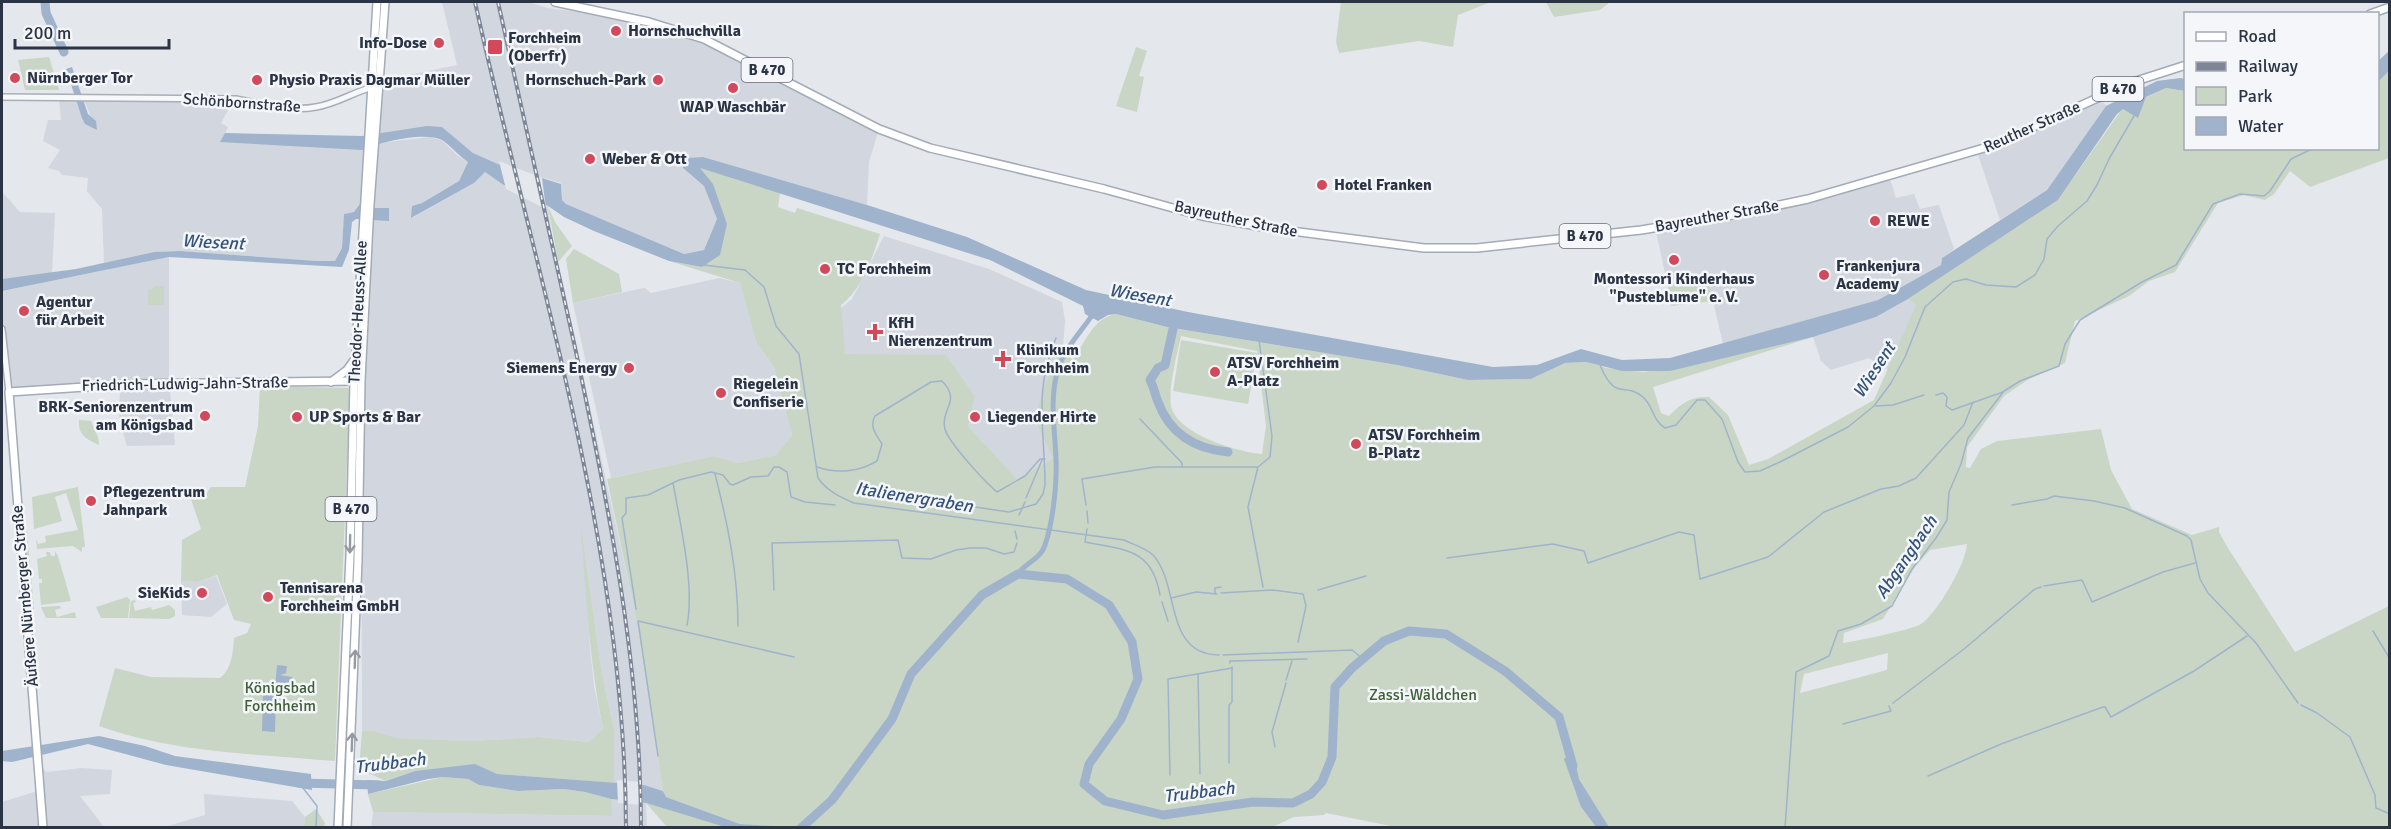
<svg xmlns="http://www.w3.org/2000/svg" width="2391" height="829" viewBox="0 0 2391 829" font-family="Signika,sans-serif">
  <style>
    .built { fill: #d2d6de }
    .green { fill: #c9d6c5; fill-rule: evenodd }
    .water { fill: #9fb4cc }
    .pier { fill: #e4e7ec }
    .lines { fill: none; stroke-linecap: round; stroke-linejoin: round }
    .stream { stroke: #9fb4cc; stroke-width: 1.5 }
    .canal { stroke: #9fb4cc; stroke-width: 5 }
    .river { stroke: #9fb4cc; stroke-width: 9 }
    .minor-casing { stroke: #a9aeb7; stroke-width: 8 }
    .major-casing { stroke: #a3abb8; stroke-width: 10 }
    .minor { stroke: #f7f8fa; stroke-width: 5 }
    .major { stroke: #fff; stroke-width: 7 }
    .rail-casing { stroke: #7d8696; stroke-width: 4 }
    .rail { stroke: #f4f6f9; stroke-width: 1.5; stroke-dasharray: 4.5; stroke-linecap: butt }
    .oneway { stroke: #959aa2 }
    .poi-dot { fill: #d1495b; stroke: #f4f6f9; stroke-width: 2 }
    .labels { text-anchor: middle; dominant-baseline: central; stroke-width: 5; stroke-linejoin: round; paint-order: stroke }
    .shield { fill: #f4f6f9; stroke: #676e7b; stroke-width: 1.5 }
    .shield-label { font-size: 15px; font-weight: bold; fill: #2b3445 }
    .poi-label { font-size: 16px; font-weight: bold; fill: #2b3445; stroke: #f4f6f9; text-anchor: start }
    .street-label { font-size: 16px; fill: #2b3445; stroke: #f4f6f9 }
    .park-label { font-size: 16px; fill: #3f6138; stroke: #f4f6f9 }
    .water-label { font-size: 18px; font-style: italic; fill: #34527a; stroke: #f4f6f9 }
  </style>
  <rect width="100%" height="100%" fill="#e4e7ec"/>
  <g class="built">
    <path d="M 442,2 L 528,2 L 547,8 L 635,19 L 699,36 L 879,129 L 869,162 L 867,205 L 703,157 L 684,158 L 683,168 L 704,186 L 717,219 L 704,250 L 684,254 L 566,204 L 562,200 L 561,183 L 498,164 L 473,153 L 442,127 L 372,135 L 375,82 L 457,65 Z"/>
    <path d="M 2100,97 L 2106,106 L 2047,190 L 2000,220 L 1978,155 Z"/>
    <path d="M 59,99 L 76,100 L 85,124 L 92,119 L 84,100 L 233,101 L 221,123 L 228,127 L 221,142 L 377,143 L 431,137 L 443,141 L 458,156 L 468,162 L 459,181 L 422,203 L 412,206 L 412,218 L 474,183 L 485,172 L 502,184 L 548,206 L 551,231 L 635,612 L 663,791 L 644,785 L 614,783 L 614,729 L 601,668 L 583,540 L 590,648 L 594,686 L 603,729 L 590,742 L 539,737 L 471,741 L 397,738 L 375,731 L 362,731 L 361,380 L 367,220 L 354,212 L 344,214 L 342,248 L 335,261 L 317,261 L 180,251 L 154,252 L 104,263 L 102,209 L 87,191 L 88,178 L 62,175 L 59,171 L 48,168 L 60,150 L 43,141 L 48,120 L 61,120 Z"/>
    <path d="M 1890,179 L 1896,198 L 1914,194 L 1920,209 L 1939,205 L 1954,249 L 1942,258 L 1941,265 L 1878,300 L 1723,344 L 1707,275 L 1667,282 L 1655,227 L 1834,193 Z"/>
    <path d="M 2,192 L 20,212 L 55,213 L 52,273 L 2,279 Z"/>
    <path d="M 884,236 L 989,269 L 1062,302 L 1065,321 L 1063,346 L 1056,363 L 1053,458 L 1017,479 L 968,426 L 975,397 L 845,355 L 840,309 L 852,299 Z"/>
    <path d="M 169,257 L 169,381 L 175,445 L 127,446 L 119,420 L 120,384 L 8,391 L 6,374 L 2,374 L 2,291 Z"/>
    <path d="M 719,278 L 740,283 L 756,342 L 774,367 L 792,435 L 776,455 L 738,463 L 714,456 L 611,478 L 573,303 L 639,289 L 645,288 L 651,293 Z"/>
    <path d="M 1908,299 L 1917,305 L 1888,370 L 1869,358 L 1831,370 L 1821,361 L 1813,337 L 1876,317 Z"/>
    <path d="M 216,576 L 227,604 L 211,617 L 182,615 L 181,581 L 198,582 Z"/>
    <path d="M 39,763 L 46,772 L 82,768 L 112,770 L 110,794 L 80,796 L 104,827 L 2,827 L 2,802 L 41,790 Z"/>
    <path d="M 204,794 L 292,801 L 305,817 L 304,827 L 161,828 L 205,815 Z"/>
    <path d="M 611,799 L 646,803 L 647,827 L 371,828 L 373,812 L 611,816 Z"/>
  </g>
  <g class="green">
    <path d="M 1341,2 L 1491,2 L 1458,15 L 1453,47 L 1419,41 L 1339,53 L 1336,42 Z"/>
    <path d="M 1546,2 L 1610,2 L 1600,10 L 1554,17 Z"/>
    <path d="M 1136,47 L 1147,51 L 1139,76 L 1144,77 L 1137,112 L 1116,106 Z"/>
    <path d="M 49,57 L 59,90 L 25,90 L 18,60 Z"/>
    <path d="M 2389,71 L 2389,158 L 2310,187 L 2290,171 L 2274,194 L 2265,200 L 2244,195 L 2218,203 L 2175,272 L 2149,281 L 2129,296 L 2075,321 L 2065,363 L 2029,379 L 2004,396 L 1967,447 L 1966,467 L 1970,468 L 1981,449 L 1997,441 L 2101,429 L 2111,470 L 2132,509 L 2192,535 L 2219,527 L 2219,532 L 2228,548 L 2295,652 L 2389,606 L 2389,827 L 1609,827 L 1579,779 L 1573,752 L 1581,807 L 1596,827 L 1396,827 L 1326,813 L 1324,815 L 1294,817 L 1270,828 L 773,828 L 773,826 L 740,824 L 666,797 L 663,791 L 635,612 L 607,479 L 714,456 L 738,463 L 776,455 L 792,435 L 774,367 L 756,342 L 740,283 L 669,261 L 702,267 L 727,224 L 698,167 L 780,193 L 778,207 L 795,213 L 797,208 L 880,234 C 872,259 862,289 841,305 L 845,354 L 946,355 L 975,397 L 968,426 L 1017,479 L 1053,458 L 1035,419 L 1045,385 L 1063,346 L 1073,361 C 1084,343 1094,317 1116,314 L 1167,327 L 1397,365 L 1468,380 L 1531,379 L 1565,363 L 1587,362 L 1607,368 L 1644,372 L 1813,337 L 1653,387 L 1661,413 L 1669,416 C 1681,403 1692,396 1709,397 L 1728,415 L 1749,465 L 1768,459 L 1874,400 L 1916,305 L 1908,299 L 2058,200 L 2122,109 L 2166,88 L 2185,91 L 2186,148 L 2378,148 L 2378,82 ZM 1181,336 L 1257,351 L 1266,426 L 1262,454 C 1237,452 1177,434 1171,406 C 1168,387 1177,355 1181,336 ZM 1967,544 C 1966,564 1937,613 1921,624 C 1911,630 1857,641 1843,643 L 1844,633 L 1883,619 L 1915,567 L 1930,550 ZM 1888,653 L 1887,670 L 1800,693 L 1804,674 Z"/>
    <path d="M 548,206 L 555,222 L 572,246 L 558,262 Z"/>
    <path d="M 574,249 L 619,274 L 622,292 L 573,303 L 566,259 Z"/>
    <path d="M 1707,275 L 1713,301 L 1671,306 L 1667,282 Z"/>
    <path d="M 154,286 L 164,286 L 164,305 L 148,305 L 148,290 L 154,288 Z"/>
    <path d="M 1181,340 L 1257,353 L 1248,404 L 1173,391 Z"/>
    <path d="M 260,386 L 350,388 L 335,761 C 256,754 174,753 99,726 L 115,668 L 151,677 L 220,678 C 232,669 233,652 234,638 L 247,633 L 251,624 L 234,620 L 217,575 L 198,582 L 181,581 L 182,540 L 201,529 L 188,490 L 206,494 L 211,487 L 245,487 L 258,426 Z"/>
    <path d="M 79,420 L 91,421 L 98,437 L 99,445 C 86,439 78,435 79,420 Z"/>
    <path d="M 78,487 L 85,547 L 82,547 L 82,552 L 73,546 L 37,549 L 36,539 L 38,544 L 46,542 L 45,536 L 78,530 L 66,493 L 55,497 L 62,521 L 34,529 L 32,497 Z"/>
    <path d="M 581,526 L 601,668 L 614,729 L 614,783 L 497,774 L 487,770 L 415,771 L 386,781 L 359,769 L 362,731 L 375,731 L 397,738 L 471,741 L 539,737 L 589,742 L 603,729 C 589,661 586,594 581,526 Z"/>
    <path d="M 27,531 L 34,608 L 33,618 L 29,614 L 22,532 Z"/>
    <path d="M 55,551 L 58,556 L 71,601 L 41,605 L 39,583 L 42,583 L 42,579 L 39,579 L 37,559 L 47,556 L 46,552 L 50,552 L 51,556 L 55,556 Z"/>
    <path d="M 127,597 L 130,600 L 128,618 L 101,618 L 96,607 Z"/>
    <path d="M 135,600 L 136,602 L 133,603 L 135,611 L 151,607 L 152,610 L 169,605 L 175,610 L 175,616 L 169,619 L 129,618 L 131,601 Z"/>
    <path d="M 60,606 L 61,608 L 55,610 L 57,617 L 75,612 L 76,618 L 46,618 L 41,607 Z"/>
    <path d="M 443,777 L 468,779 L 479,785 L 518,791 L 564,789 L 585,792 L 611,799 L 612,816 L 373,812 L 368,794 Z"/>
    <path d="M 646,803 L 715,823 L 725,827 L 667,827 Z"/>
    <path d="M 316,809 L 325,823 L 324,827 L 304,827 L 305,817 Z"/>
  </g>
  <g class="water">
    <path d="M 2389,51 L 2389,71 L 2378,82 L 2378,61 Z"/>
    <path d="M 72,67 L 88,114 L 96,121 L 97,130 L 85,124 L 82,118 L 66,69 Z"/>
    <path d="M 2180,78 L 2186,79 L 2185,91 L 2166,88 L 2146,97 L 2138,118 L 2123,109 L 2117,114 L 2058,200 L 1908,299 L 1876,317 L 1813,337 L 1670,371 L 1622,371 L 1586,362 L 1565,363 L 1531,379 L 1468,380 L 1397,365 L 1167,327 L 1116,314 L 1108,315 L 1098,321 L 1085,314 L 1083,306 L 990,260 L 700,168 L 713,184 L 727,224 L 720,255 L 702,267 L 669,261 L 594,231 L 564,217 L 548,206 L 502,184 L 485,172 L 474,183 L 411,218 L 412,206 L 422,203 L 459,181 L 468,162 C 460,157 449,144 442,140 C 425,131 379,142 362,150 L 220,142 L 225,133 L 362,136 L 427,126 L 442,127 L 473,153 L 498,164 L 561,184 L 562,200 L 566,204 L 684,254 L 704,250 L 717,219 L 704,186 L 683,168 L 683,158 L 703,157 L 867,205 L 967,237 L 1086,290 L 1188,312 L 1493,367 L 1537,365 L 1581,349 L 1622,360 L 1670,358 L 1878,300 L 1941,265 L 1942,258 L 2047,190 L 2106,106 L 2157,81 Z"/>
    <path d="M 360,204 L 367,208 L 389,208 L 389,221 L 356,219 L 352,222 L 349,250 L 342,267 L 169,257 L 2,291 L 2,279 L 76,269 L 154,252 L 180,251 L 317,261 L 335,261 L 342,248 L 344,214 L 354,212 Z"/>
    <path d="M 277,665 L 287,666 L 286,673 L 280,675 L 292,677 L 295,685 L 275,687 Z"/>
    <path d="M 263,693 L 276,693 L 275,732 L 262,731 Z"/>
    <path d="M 99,736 L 145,746 L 175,756 L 311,774 L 312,790 L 166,765 L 88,744 L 12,762 L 2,761 L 2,751 Z"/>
    <path d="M 1573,751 L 1579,779 L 1609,827 L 1596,827 L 1581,807 L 1564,759 Z"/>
    <path d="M 475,764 L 497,774 L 644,785 L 663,791 L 666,797 L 740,824 L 774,826 L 773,828 L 725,827 L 646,803 L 611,799 L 585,792 L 564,789 L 518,791 L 479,785 L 468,779 L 443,777 L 428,779 L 368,794 L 367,780 L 386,781 L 415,771 Z"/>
  </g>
  <g class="pier">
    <path d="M 499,161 L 542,178 L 546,209 L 506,189 Z"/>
    <path d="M 617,780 L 642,782 L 643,805 L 618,803 Z"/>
  </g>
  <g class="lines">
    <g class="stream">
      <path d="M 704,265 L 745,270 L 764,287 L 776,326 L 799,354 L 818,478 C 827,491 840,497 854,503 L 1124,540 C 1132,544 1146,548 1153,555 C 1180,584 1164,655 1219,655"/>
      <path d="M 1259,340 L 1272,436 L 1270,457 L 1258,467 L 1248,507 L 1263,587"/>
      <path d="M 1600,365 C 1616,403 1624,381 1643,397 C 1654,407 1652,420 1665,428 L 1676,425 L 1697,400 L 1705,400 L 1722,419 L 1738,462 L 1745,472 L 1760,471 L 1780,462 L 1848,427 L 1874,406 L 1891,383 L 1905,357 L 1925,307 L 1953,282 L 1966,279 L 1986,285 L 2016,287 L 2035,275 L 2044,259 L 2047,239 L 2058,226 L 2087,201 L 2097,185 L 2109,159 L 2134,116"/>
      <path d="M 1936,395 L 1943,393 L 1947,397 L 1946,406 L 1952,410 L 2003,392"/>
      <path d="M 1876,406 L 1893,405 L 1924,395"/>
      <path d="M 1140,419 L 1182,463 L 1182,467"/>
      <path d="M 817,467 C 837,474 859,472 877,461 L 882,444 C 876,434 869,427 875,416 L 931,382 L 942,381 C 962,401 940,409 945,429 C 948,442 986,483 997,492 L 1025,476 L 1040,459 L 1045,459"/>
      <path d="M 715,474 C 728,525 738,574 738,626"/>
      <path d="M 673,483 C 680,523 695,586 687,625"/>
      <path d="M 860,490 L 1009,512 L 1036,504 L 1043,494 L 1045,485 C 1045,430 1033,391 1056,338"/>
      <path d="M 1026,498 L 1042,460"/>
      <path d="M 1086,505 L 1082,479 L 1155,467 L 1257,467"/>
      <path d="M 2012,505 L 2047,499 L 2054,496 L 2094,501 L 2125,508 L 2187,536 L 2191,540 L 2200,579 L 2208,593 L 2256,643 L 2298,703"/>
      <path d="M 1087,511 L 1088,523"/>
      <path d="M 1019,515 L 1025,502"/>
      <path d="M 1087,529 L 1085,542 C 1124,550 1152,548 1160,595"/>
      <path d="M 1015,531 L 1017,539"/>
      <path d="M 1447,558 L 1553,544 L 1584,551 L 1588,563 L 1679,532 L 1694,535 L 1700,579 L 1768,557 L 1824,512 L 1881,489 L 1899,486 L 1916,478 L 1964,425 L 1973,402"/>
      <path d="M 2044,586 L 2082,580 L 2092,602 L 2163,572 L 2195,563"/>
      <path d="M 774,590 L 772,543 L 898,540 L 902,558 L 931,559 L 956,550 L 970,548 L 986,548 L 1004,554 L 1014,552 L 1017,543"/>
      <path d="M 1318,590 L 1366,576"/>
      <path d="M 1215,593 L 1215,588 L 1221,587"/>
      <path d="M 1221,593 L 1273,590 L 1303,594 L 1306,606 L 1298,642"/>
      <path d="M 1171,598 L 1196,592 L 1217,594"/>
      <path d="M 1162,602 L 1168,621"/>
      <path d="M 636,609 L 622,518 L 626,513 L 626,498 L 648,495 L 679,480 L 711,472 L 723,475 L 730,484 L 733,485 L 751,477 L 768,476 L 774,467 L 779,467 L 787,472 L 791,497 L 805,502 L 835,505"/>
      <path d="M 2373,631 L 2390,659"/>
      <path d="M 1223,655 L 1352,650 L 1363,659"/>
      <path d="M 1230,663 L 1230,661 L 1307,659"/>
      <path d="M 1198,674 L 1200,774"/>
      <path d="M 1286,680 L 1292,661"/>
      <path d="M 1893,703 L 1964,649 L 2035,589 L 2041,587"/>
      <path d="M 2301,705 L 2317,713 L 2350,737 L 2375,795 L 2376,808 L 2390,814"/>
      <path d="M 1843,724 L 1891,711 L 1889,706"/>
      <path d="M 1275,747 L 1272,732 L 1286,683"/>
      <path d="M 658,756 L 638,621 L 794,657"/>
      <path d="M 1229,763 L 1229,705 L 1232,702 L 1232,667"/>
      <path d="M 1170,775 L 1168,679 L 1232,668"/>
      <path d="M 1928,776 L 2001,744 L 2103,707 L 2105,707 L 2111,717 L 2194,671 L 2247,636"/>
      <path d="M 303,788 L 317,806 L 316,828"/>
      <path d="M 1785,828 L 1796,672 L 1829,656 L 1838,631 L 1861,624 L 1892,606 L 1912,569 L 1936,538 L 1947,520 L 1949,492 L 1961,464 L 1968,438 L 2004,391 L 2020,381 L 2059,366 L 2065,344 L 2080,320 L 2142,282 L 2176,265 L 2213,204 L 2240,194 L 2264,196 L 2270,191 L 2291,159 L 2314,148"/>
    </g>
    <path class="canal" d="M 1018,574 C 1025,563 1041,559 1045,545 C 1053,522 1057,484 1056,459 C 1055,428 1049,400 1058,369 C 1065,347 1083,330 1095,311"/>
    <g class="river">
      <path d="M 45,2 L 46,13 L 64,52"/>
      <path d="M 1175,320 L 1165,365 L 1158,368 L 1150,380 C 1154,387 1155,395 1158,402 C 1170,434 1196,449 1228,452"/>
      <path d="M 299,783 L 378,785"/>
      <path d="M 801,828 L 832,800 L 892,719 L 911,674 L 982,595 L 1018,574 L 1067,579 L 1109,605 L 1132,642 L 1138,679 L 1121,719 L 1089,764 L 1084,784 L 1105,801 L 1163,815 L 1253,802 L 1293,803 L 1311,794 L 1322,782 L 1332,757 L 1335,687 L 1352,668 L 1384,641 L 1409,631 L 1446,634 L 1505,671 L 1559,717 L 1573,766"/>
    </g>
    <defs>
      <g id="minor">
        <path d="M 2,97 L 236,99 C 261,104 291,112 316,107 C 335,104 352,93 370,88"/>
        <path d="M 2,329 L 9,392"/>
      </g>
      <g id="major">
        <path d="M 555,2 L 649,22 L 704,39 L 879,129 L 930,148 L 1104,189 L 1202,216 L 1268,228 L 1424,248 L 1477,248 L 1641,230 L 1722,217 L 1808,199 L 1991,146 L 2133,82 L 2186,65"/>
        <path d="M 2370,14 L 2390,7"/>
        <path d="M 331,382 L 347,370 L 355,359"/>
        <path d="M 43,828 L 9,392 L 131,384 L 356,381"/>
        <path d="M 338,828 L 350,556 L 354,381 L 377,2"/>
        <path d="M 347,828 L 358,560 L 361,380 L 370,204 L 385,2"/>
      </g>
    </defs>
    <use href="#minor" class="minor-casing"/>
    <use href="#major" class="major-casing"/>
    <use href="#minor" class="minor"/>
    <use href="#major" class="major"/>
    <defs>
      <g id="rail">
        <path d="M 475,2 C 535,275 625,545 626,828"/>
        <path d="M 498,2 C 524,118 550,235 576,352 C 609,508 641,667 641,828"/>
      </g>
    </defs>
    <use href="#rail" class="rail-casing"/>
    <use href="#rail" class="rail"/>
  </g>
  <defs><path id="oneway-shaft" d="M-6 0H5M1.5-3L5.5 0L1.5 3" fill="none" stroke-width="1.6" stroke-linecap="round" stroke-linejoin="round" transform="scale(1.5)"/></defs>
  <g class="oneway">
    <use href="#oneway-shaft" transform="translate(350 544) rotate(91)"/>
    <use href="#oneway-shaft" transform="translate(355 659) rotate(-88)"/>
    <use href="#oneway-shaft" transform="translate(352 742) rotate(-88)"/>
  </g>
  <g class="poi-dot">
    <circle cx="616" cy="31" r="6"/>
    <circle cx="439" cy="43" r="6"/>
    <rect x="487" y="39" width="16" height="16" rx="3"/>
    <circle cx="15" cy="78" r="6"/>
    <circle cx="257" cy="80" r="6"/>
    <circle cx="658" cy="80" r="6"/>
    <circle cx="733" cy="88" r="6"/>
    <circle cx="590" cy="159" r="6"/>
    <circle cx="1322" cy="185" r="6"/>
    <circle cx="1875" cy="221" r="6"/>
    <circle cx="1674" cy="260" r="6"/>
    <circle cx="825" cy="269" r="6"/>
    <circle cx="1824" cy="275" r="6"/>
    <circle cx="24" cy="311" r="6"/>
    <path d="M872 323h6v6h6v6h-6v6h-6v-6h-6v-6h6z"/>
    <path d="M1000 350h6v6h6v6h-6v6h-6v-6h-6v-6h6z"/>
    <circle cx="629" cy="368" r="6"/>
    <circle cx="1215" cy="372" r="6"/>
    <circle cx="721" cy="393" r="6"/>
    <circle cx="205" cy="416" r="6"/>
    <circle cx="297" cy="417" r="6"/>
    <circle cx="975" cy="417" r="6"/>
    <circle cx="1356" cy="444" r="6"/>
    <circle cx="91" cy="501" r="6"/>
    <circle cx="202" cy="593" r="6"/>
    <circle cx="268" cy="597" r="6"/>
  </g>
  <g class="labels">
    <g class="shield">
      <rect x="741.5" y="58" width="51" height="24" rx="4.5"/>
      <rect x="2092.5" y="77" width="51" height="24" rx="4.5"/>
      <rect x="1559.5" y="224" width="51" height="24" rx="4.5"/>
      <rect x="325.5" y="497" width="51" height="24" rx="4.5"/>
    </g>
    <g class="shield-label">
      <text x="767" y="70">B 470</text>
      <text x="2118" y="89">B 470</text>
      <text x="1585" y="236">B 470</text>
      <text x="351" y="509">B 470</text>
    </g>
    <g class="poi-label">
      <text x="628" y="31">Hornschuchvilla</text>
      <text x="508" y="38">Forchheim<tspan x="508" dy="18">(Oberfr)</tspan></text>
      <text x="427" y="43" text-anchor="end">Info-Dose</text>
      <text x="27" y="78">Nürnberger Tor</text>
      <text x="269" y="80">Physio Praxis Dagmar Müller</text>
      <text x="646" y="80" text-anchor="end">Hornschuch-Park</text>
      <text x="733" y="107" text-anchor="middle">WAP Waschbär</text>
      <text x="602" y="159">Weber &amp; Ott</text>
      <text x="1334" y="185">Hotel Franken</text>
      <text x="1887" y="221">REWE</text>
      <text x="1836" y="266">Frankenjura<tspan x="1836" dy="18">Academy</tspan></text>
      <text x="837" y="269">TC Forchheim</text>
      <text x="1674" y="279" text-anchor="middle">Montessori Kinderhaus<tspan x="1674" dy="18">"Pusteblume" e. V.</tspan></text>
      <text x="36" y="302">Agentur<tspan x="36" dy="18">für Arbeit</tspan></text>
      <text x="888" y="323">KfH<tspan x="888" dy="18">Nierenzentrum</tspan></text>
      <text x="1016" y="350">Klinikum<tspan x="1016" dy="18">Forchheim</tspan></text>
      <text x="1227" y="363">ATSV Forchheim<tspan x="1227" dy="18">A-Platz</tspan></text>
      <text x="617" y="368" text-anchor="end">Siemens Energy</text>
      <text x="733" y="384">Riegelein<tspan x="733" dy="18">Confiserie</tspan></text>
      <text x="193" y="407" text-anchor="end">BRK-Seniorenzentrum<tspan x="193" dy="18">am Königsbad</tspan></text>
      <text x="309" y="417">UP Sports &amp; Bar</text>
      <text x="987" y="417">Liegender Hirte</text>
      <text x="1368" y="435">ATSV Forchheim<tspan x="1368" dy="18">B-Platz</tspan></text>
      <text x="103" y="492">Pflegezentrum<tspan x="103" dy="18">Jahnpark</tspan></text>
      <text x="280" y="588">Tennisarena<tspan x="280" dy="18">Forchheim GmbH</tspan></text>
      <text x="190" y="593" text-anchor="end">SieKids</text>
    </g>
    <g class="street-label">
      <text transform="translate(242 103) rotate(4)">Schönbornstraße</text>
      <text transform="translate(2032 127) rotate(-24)">Reuther Straße</text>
      <text transform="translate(1717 216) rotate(-10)">Bayreuther Straße</text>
      <text transform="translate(1236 219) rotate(12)">Bayreuther Straße</text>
      <text transform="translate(358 312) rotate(-87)">Theodor-Heuss-Allee</text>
      <text transform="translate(185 384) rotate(-1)">Friedrich-Ludwig-Jahn-Straße</text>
      <text transform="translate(25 596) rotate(-95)">Äußere Nürnberger Straße</text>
    </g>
    <g class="park-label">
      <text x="280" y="688">Königsbad<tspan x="280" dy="18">Forchheim</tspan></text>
      <text x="1423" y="695">Zassi-Wäldchen</text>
    </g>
    <g class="water-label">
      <text transform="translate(213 242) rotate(3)">Wiesent</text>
      <text transform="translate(1140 295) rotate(10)">Wiesent</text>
      <text transform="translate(1874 370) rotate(-57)">Wiesent</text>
      <text transform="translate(914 497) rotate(9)">Italienergraben</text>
      <text transform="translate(1906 557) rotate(-56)">Abgangbach</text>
      <text transform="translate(390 763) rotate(-7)">Trubbach</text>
      <text transform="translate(1199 792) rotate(-7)">Trubbach</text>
    </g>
  </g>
  <rect width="2391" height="829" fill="none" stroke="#2b3445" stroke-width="6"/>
  <rect x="2184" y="12" width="195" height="138" fill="#f4f6f9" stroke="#a4a8b1" stroke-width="1.5"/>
  <rect x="2196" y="32" width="30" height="9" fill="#ffffff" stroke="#a4a8b1" stroke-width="1.5"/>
  <text x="2238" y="42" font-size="18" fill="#2b3445">Road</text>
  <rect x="2196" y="62" width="30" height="9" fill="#7d8696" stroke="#a4a8b1" stroke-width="1.5"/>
  <text x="2238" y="72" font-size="18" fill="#2b3445">Railway</text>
  <rect x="2196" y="87" width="30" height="18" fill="#c9d6c5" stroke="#a4a8b1" stroke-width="1.5"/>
  <text x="2238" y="102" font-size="18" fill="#2b3445">Park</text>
  <rect x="2196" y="117" width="30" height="18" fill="#9fb4cc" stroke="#a4a8b1" stroke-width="1.5"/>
  <text x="2238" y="132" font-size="18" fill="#2b3445">Water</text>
  <path d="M15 39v9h154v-9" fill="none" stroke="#2b3445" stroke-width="3"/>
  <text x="24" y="39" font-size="18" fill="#2b3445" stroke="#f4f6f9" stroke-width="4.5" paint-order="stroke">200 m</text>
</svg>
